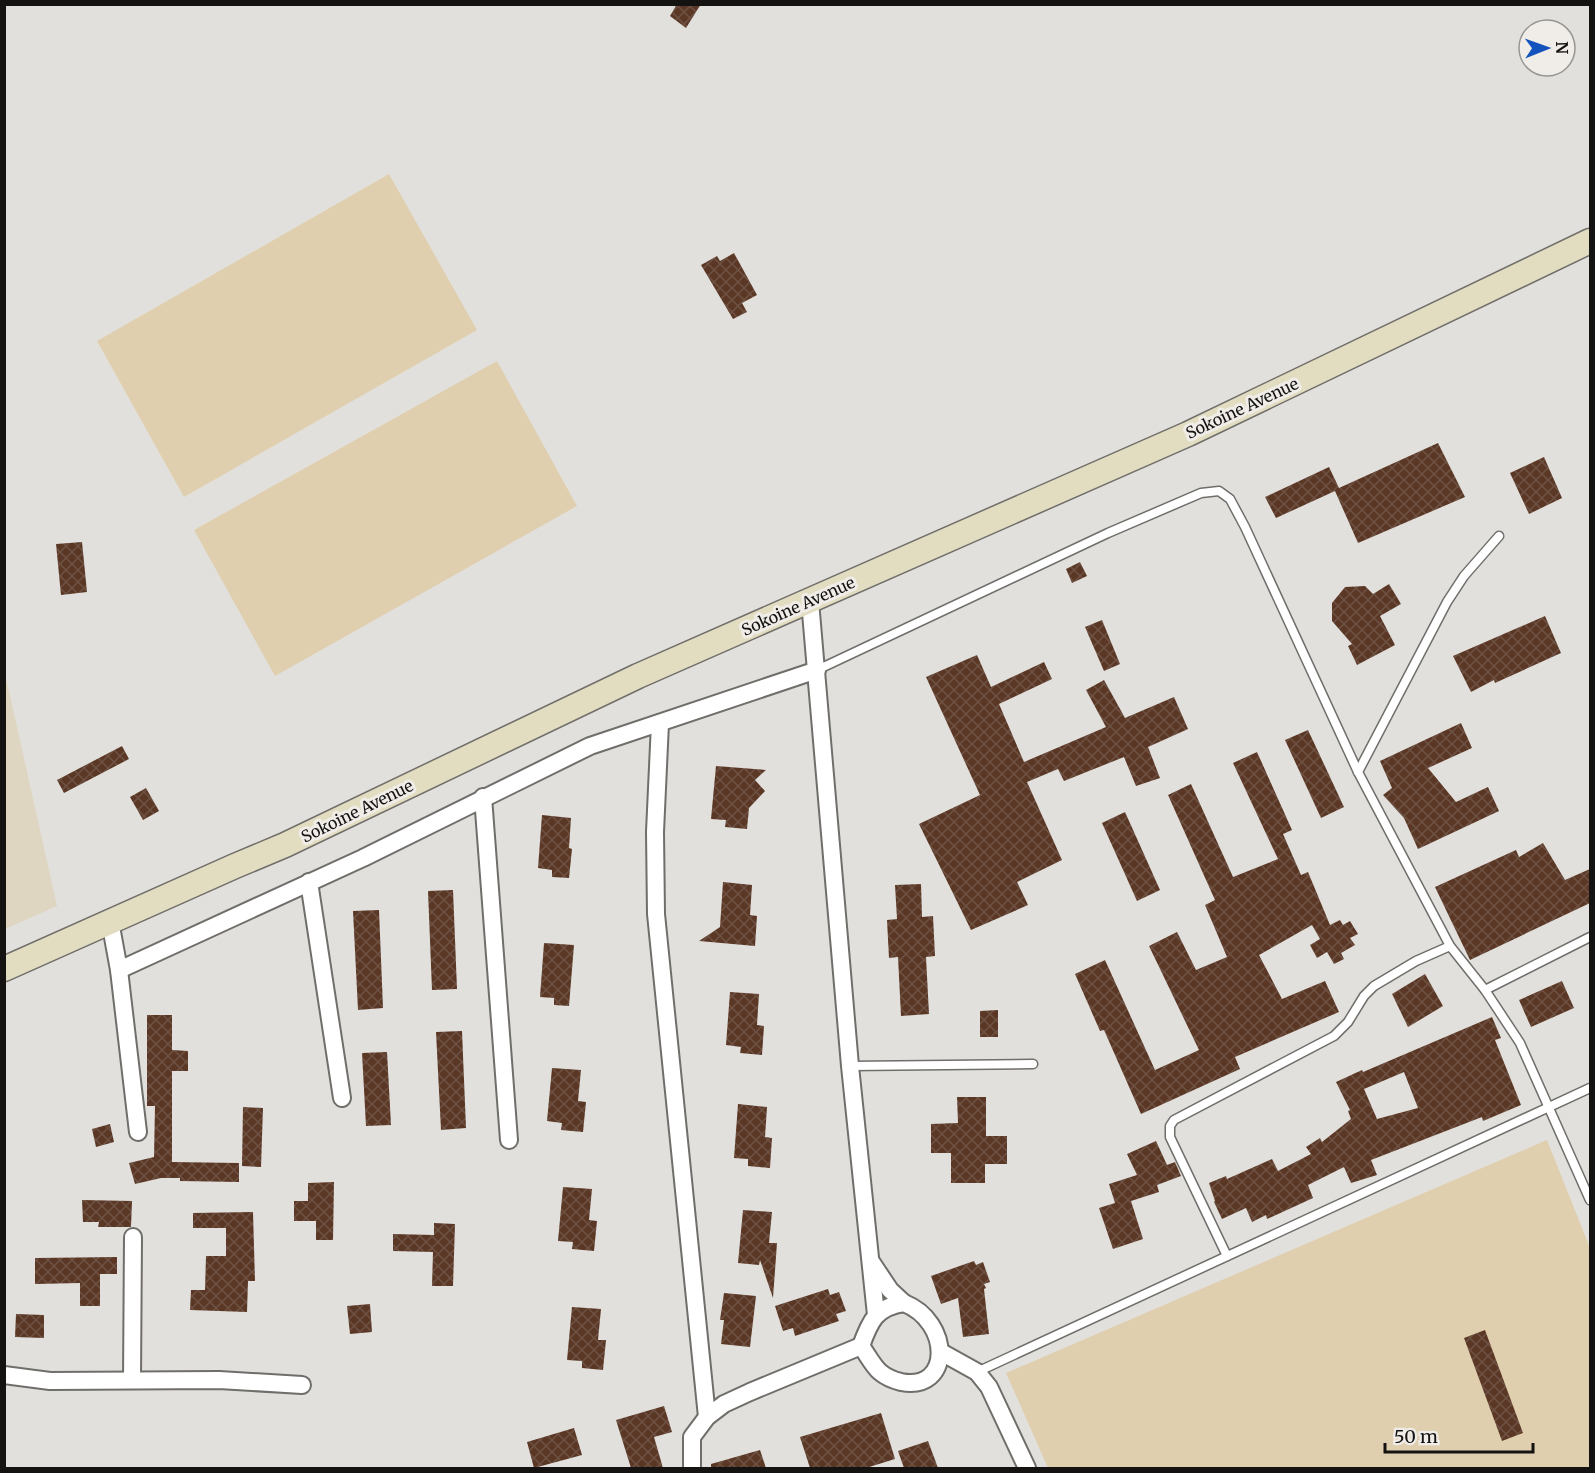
<svg xmlns="http://www.w3.org/2000/svg" width="1595" height="1473" viewBox="0 0 1595 1473" font-family="Merriweather,serif">
  <style>
    .education { fill: #dfd6c1 }
    .grass { fill: #e0cfaf }
    .building { fill: url(#building-cross-hatch); fill-rule: evenodd }
    .lines { fill: none; stroke-linecap: round; stroke-linejoin: round }
    .lane-casing { stroke: #706e6a; stroke-width: 11 }
    .street-casing { stroke: #706e6a; stroke-width: 20 }
    .secondary-casing { stroke: #706e6a; stroke-width: 27 }
    .lane { stroke: #fff; stroke-width: 8 }
    .street { stroke: #fff; stroke-width: 16 }
    .secondary { stroke: #e2dcc0; stroke-width: 24 }
    .labels { text-anchor: middle; dominant-baseline: central; stroke-width: 6; stroke-linejoin: round; paint-order: stroke }
    .street-label { font-size: 16px; fill: #141312; stroke: #f0ede9 }
  </style>
  <defs>
    <pattern id="building-cross-hatch" width="8" height="8" patternUnits="userSpaceOnUse" patternTransform="scale(1.5)"><rect width="8" height="8" fill="#5b3826"/><path d="M0 0l8 8M0 8l8-8" fill="none" stroke="#6e5243"/></pattern>
  </defs>
  <rect width="100%" height="100%" fill="#e2e0dc"/>
  <path class="education" d="M 5,673 L 57,906 L 5,929 L 4,929 Z"/>
  <g class="grass">
    <path d="M 389,174 L 477,330 L 184,497 L 97,341 Z"/>
    <path d="M 497,361 L 577,506 L 275,676 L 194,530 Z"/>
    <path d="M 1547,1140 L 1590,1248 L 1590,1468 L 1048,1468 L 1006,1373 Z"/>
  </g>
  <g class="building">
    <path d="M 677,4 L 701,4 L 686,28 L 670,16 Z"/>
    <path d="M 734,253 L 757,295 L 742,303 L 747,312 L 733,319 L 701,265 L 717,256 L 720,261 Z"/>
    <path d="M 1438,443 L 1465,497 L 1358,543 L 1335,491 L 1276,518 L 1265,497 L 1329,467 L 1339,488 Z"/>
    <path d="M 1544,457 L 1562,498 L 1529,514 L 1510,473 Z"/>
    <path d="M 82,542 L 87,592 L 61,595 L 56,544 Z"/>
    <path d="M 1080,562 L 1087,576 L 1072,583 L 1066,569 Z"/>
    <path d="M 1389,584 L 1401,604 L 1380,616 L 1395,645 L 1357,665 L 1348,646 L 1352,644 L 1332,621 L 1332,603 L 1345,587 L 1365,586 L 1373,594 Z"/>
    <path d="M 1545,616 L 1561,653 L 1495,683 L 1494,680 L 1471,692 L 1453,656 Z"/>
    <path d="M 1102,620 L 1120,664 L 1104,671 L 1085,627 Z"/>
    <path d="M 977,655 L 991,687 L 1044,662 L 1052,679 L 999,704 L 1024,762 L 1106,727 L 1086,690 L 1104,680 L 1125,718 L 1174,697 L 1188,729 L 1148,747 L 1160,778 L 1136,786 L 1124,757 L 1064,781 L 1058,769 L 1027,782 L 1062,860 L 1017,882 L 1028,905 L 971,930 L 919,824 L 980,795 L 926,677 Z"/>
    <path d="M 1461,723 L 1472,748 L 1428,768 L 1456,802 L 1488,787 L 1499,811 L 1418,849 L 1404,818 L 1383,795 L 1392,788 L 1380,761 Z"/>
    <path d="M 1308,730 L 1344,807 L 1321,818 L 1285,740 Z"/>
    <path d="M 122,746 L 129,759 L 64,793 L 57,780 Z"/>
    <path d="M 1257,752 L 1292,830 L 1283,834 L 1301,875 L 1308,872 L 1330,925 L 1340,920 L 1343,925 L 1350,921 L 1358,934 L 1350,938 L 1355,945 L 1341,953 L 1344,959 L 1334,964 L 1327,952 L 1317,958 L 1310,945 L 1320,939 L 1312,925 L 1259,955 L 1282,999 L 1325,981 L 1339,1012 L 1235,1057 L 1240,1069 L 1141,1114 L 1104,1030 L 1100,1031 L 1075,974 L 1105,960 L 1155,1070 L 1199,1050 L 1149,946 L 1177,932 L 1196,970 L 1227,957 L 1205,905 L 1215,900 L 1168,795 L 1191,784 L 1233,877 L 1278,859 L 1233,763 Z"/>
    <path d="M 716,766 L 766,770 L 755,780 L 765,791 L 749,808 L 747,829 L 725,827 L 726,820 L 711,819 Z"/>
    <path d="M 146,788 L 159,811 L 143,820 L 130,797 Z"/>
    <path d="M 1125,812 L 1160,890 L 1137,901 L 1102,823 Z"/>
    <path d="M 542,815 L 571,818 L 569,848 L 572,849 L 569,878 L 552,877 L 552,870 L 538,868 Z"/>
    <path d="M 1543,843 L 1565,880 L 1590,869 L 1590,903 L 1470,960 L 1435,887 L 1516,850 L 1519,857 Z"/>
    <path d="M 723,882 L 752,885 L 750,915 L 757,916 L 755,946 L 699,941 L 720,927 Z"/>
    <path d="M 921,884 L 922,917 L 933,916 L 935,956 L 926,957 L 929,1014 L 901,1016 L 898,957 L 889,958 L 887,920 L 897,919 L 895,885 Z"/>
    <path d="M 453,890 L 457,989 L 432,990 L 428,891 Z"/>
    <path d="M 379,910 L 383,1008 L 358,1010 L 353,911 Z"/>
    <path d="M 544,943 L 574,945 L 569,1006 L 554,1005 L 554,998 L 540,997 Z"/>
    <path d="M 1425,974 L 1443,1006 L 1408,1027 L 1392,994 Z"/>
    <path d="M 1562,981 L 1574,1008 L 1531,1027 L 1519,1000 Z"/>
    <path d="M 730,992 L 759,994 L 757,1025 L 764,1026 L 762,1055 L 740,1053 L 741,1047 L 726,1045 Z"/>
    <path d="M 998,1010 L 998,1037 L 980,1037 L 980,1011 Z"/>
    <path d="M 147,1015 L 172,1015 L 172,1050 L 188,1051 L 188,1071 L 172,1071 L 172,1162 L 239,1163 L 239,1182 L 180,1181 L 180,1178 L 161,1178 L 135,1184 L 129,1163 L 154,1157 L 155,1106 L 147,1106 Z"/>
    <path d="M 1492,1017 L 1501,1038 L 1495,1040 L 1521,1105 L 1483,1121 L 1482,1117 L 1371,1160 L 1377,1175 L 1351,1183 L 1344,1167 L 1308,1185 L 1313,1198 L 1267,1219 L 1266,1215 L 1252,1222 L 1246,1208 L 1222,1219 L 1214,1202 L 1215,1201 L 1209,1183 L 1226,1176 L 1227,1179 L 1272,1159 L 1278,1171 L 1311,1154 L 1306,1147 L 1320,1138 L 1322,1142 L 1351,1119 L 1348,1111 L 1350,1110 L 1336,1082 L 1362,1070 L 1363,1072 ZM 1404,1072 L 1418,1108 L 1377,1119 L 1364,1089 Z"/>
    <path d="M 462,1031 L 466,1128 L 441,1130 L 436,1032 Z"/>
    <path d="M 387,1052 L 391,1125 L 366,1126 L 362,1053 Z"/>
    <path d="M 552,1068 L 581,1070 L 578,1101 L 586,1102 L 583,1132 L 561,1130 L 562,1123 L 547,1121 Z"/>
    <path d="M 957,1097 L 986,1097 L 986,1136 L 1007,1136 L 1007,1164 L 985,1164 L 985,1183 L 951,1183 L 951,1153 L 931,1153 L 931,1124 L 958,1123 Z"/>
    <path d="M 738,1104 L 767,1107 L 765,1137 L 772,1138 L 770,1168 L 748,1166 L 748,1159 L 734,1158 Z"/>
    <path d="M 243,1107 L 263,1108 L 261,1167 L 242,1166 Z"/>
    <path d="M 110,1124 L 114,1142 L 96,1147 L 92,1129 Z"/>
    <path d="M 1156,1141 L 1167,1165 L 1175,1162 L 1181,1176 L 1157,1185 L 1159,1192 L 1131,1201 L 1143,1239 L 1113,1249 L 1099,1208 L 1115,1203 L 1109,1184 L 1137,1175 L 1127,1154 Z"/>
    <path d="M 334,1182 L 333,1240 L 316,1240 L 316,1221 L 294,1221 L 294,1201 L 308,1201 L 308,1183 Z"/>
    <path d="M 563,1187 L 592,1189 L 589,1220 L 597,1221 L 594,1251 L 572,1249 L 573,1242 L 558,1241 Z"/>
    <path d="M 82,1200 L 132,1201 L 131,1227 L 98,1227 L 99,1222 L 83,1222 Z"/>
    <path d="M 743,1210 L 772,1212 L 769,1243 L 777,1243 L 773,1298 L 760,1260 L 759,1265 L 738,1263 Z"/>
    <path d="M 253,1212 L 255,1281 L 248,1281 L 247,1312 L 190,1310 L 191,1290 L 205,1290 L 206,1256 L 226,1256 L 226,1228 L 193,1228 L 193,1213 Z"/>
    <path d="M 434,1223 L 455,1224 L 453,1286 L 432,1286 L 433,1252 L 393,1251 L 393,1234 L 434,1235 Z"/>
    <path d="M 117,1257 L 117,1274 L 100,1274 L 100,1306 L 80,1306 L 80,1283 L 35,1284 L 35,1258 Z"/>
    <path d="M 974,1261 L 976,1265 L 983,1262 L 990,1282 L 984,1284 L 986,1288 L 984,1289 L 989,1334 L 963,1337 L 958,1298 L 941,1304 L 931,1276 Z"/>
    <path d="M 828,1289 L 830,1295 L 839,1292 L 846,1311 L 836,1314 L 839,1321 L 795,1336 L 793,1328 L 783,1331 L 775,1306 Z"/>
    <path d="M 724,1293 L 756,1296 L 750,1347 L 721,1344 L 724,1320 L 720,1320 Z"/>
    <path d="M 370,1304 L 372,1332 L 350,1334 L 347,1306 Z"/>
    <path d="M 572,1307 L 601,1309 L 598,1340 L 606,1340 L 603,1370 L 582,1368 L 582,1361 L 567,1360 Z"/>
    <path d="M 16,1314 L 44,1315 L 44,1338 L 15,1337 Z"/>
    <path d="M 1485,1330 L 1523,1433 L 1502,1441 L 1464,1338 Z"/>
    <path d="M 664,1406 L 672,1432 L 654,1437 L 663,1468 L 631,1468 L 616,1420 Z"/>
    <path d="M 881,1413 L 895,1459 L 866,1468 L 810,1468 L 800,1437 Z"/>
    <path d="M 574,1428 L 582,1455 L 534,1468 L 527,1442 Z"/>
    <path d="M 928,1441 L 938,1468 L 904,1468 L 898,1451 Z"/>
    <path d="M 760,1450 L 766,1468 L 711,1468 L 711,1464 Z"/>
  </g>
  <g class="lines">
    <defs>
      <g id="lane">
        <path d="M 817,670 L 1108,533 L 1201,493 L 1219,491 L 1230,499 L 1245,527 L 1358,772 L 1450,946 L 1485,990 L 1520,1043 L 1590,1200"/>
        <path d="M 1358,772 L 1447,602 L 1464,576 L 1499,536"/>
        <path d="M 1485,990 L 1590,937"/>
        <path d="M 850,1066 L 1033,1064"/>
        <path d="M 1227,1256 L 1170,1137 L 1170,1126 L 1174,1120 L 1334,1036 L 1348,1022 L 1364,996 L 1374,986 L 1416,961 L 1450,946"/>
        <path d="M 977,1372 L 1590,1088"/>
      </g>
      <g id="street">
        <path d="M 810,601 L 850,1066 L 876,1315"/>
        <path d="M 660,723 L 655,832 L 656,914 L 707,1417"/>
        <path d="M 483,797 L 509,1140"/>
        <path d="M 309,882 L 342,1098"/>
        <path d="M 110,921 L 119,970 L 138,1132"/>
        <path d="M 119,970 L 363,858 L 590,746 L 817,670"/>
        <path d="M 872,1263 L 890,1290 L 904,1303"/>
        <path d="M 904,1303 C 952,1322 952,1392 901,1382 C 893,1380 887,1378 880,1372 C 873,1366 867,1354 861,1346 C 870,1321 876,1307 904,1303 Z"/>
        <path d="M 941,1352 L 977,1372 L 989,1387 L 1027,1468"/>
        <path d="M 4,1375 L 50,1381 L 219,1380 L 302,1385"/>
        <path d="M 132,1380 L 133,1237"/>
        <path d="M 692,1468 L 692,1437 L 707,1417 L 724,1404 L 750,1392 L 861,1346"/>
      </g>
      <path id="secondary" d="M 4,969 L 235,866 L 285,845 L 638,676 L 1188,434 L 1590,241"/>
    </defs>
    <use href="#lane" class="lane-casing"/>
    <use href="#street" class="street-casing"/>
    <use href="#secondary" class="secondary-casing"/>
    <use href="#lane" class="lane"/>
    <use href="#street" class="street"/>
    <use href="#secondary" class="secondary"/>
  </g>
  <g class="labels">
    <g class="street-label">
      <text transform="translate(1242 408) rotate(-25)">Sokoine Avenue</text>
      <text transform="translate(798 606) rotate(-24)">Sokoine Avenue</text>
      <text transform="translate(357 811) rotate(-26)">Sokoine Avenue</text>
    </g>
  </g>
  <rect width="1595" height="1473" fill="none" stroke="#141312" stroke-width="12"/>
  <g transform="translate(1547 48) rotate(89)"><circle r="28" fill="#f0ede9" stroke="#989693" stroke-width="1.5"/>
  <path d="M0-4.5L10 22L0 15L-10 22Z" fill="#1453be"/>
  <text y="-9" font-size="16" font-weight="bold" text-anchor="middle" fill="#141312">N</text>
  </g>
  <path d="M1385 1443v9h148v-9" fill="none" stroke="#141312" stroke-width="3"/>
  <text x="1394" y="1443" font-size="18" fill="#141312" stroke="#f0ede9" stroke-width="4.5" paint-order="stroke">50 m</text>
</svg>
